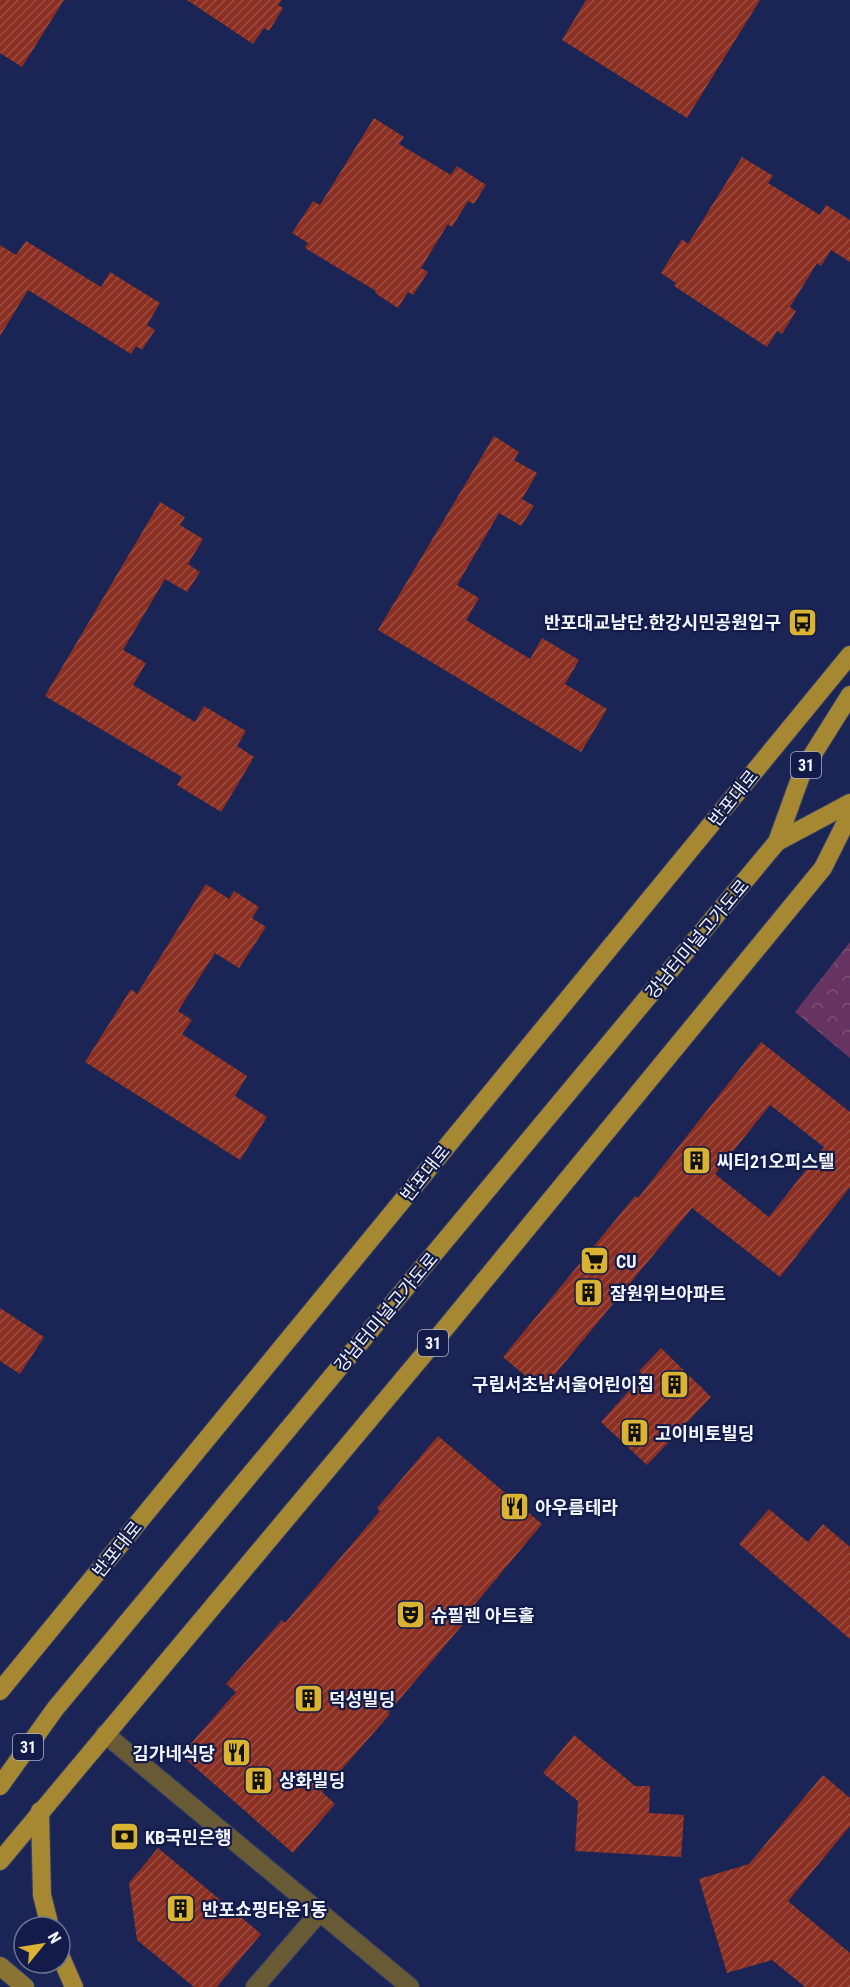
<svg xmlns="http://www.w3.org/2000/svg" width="850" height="1987" viewBox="0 0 850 1987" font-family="'Roboto Condensed','Noto Sans KR',sans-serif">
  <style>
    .forest { fill: url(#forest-crowns) }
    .building { fill: url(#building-hatch); fill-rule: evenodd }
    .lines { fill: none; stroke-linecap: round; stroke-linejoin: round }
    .minor-casing { stroke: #353e69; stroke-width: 20 }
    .secondary-casing { stroke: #353e69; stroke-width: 20 }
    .primary-casing { stroke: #353e69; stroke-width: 20 }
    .minor { stroke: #685a34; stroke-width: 18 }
    .secondary { stroke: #8a7434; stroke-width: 18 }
    .primary { stroke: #a58831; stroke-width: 18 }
    .labels { text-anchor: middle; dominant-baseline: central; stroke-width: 4.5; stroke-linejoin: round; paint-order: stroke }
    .shield { fill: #121b4a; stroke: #aeb3c5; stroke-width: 1.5 }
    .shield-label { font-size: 16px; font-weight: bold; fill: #f1f4fa }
    .poi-label { font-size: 18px; font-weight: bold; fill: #f1f4fa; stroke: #121b4a; text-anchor: start }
    .street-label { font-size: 18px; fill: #f1f4fa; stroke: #121b4a }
  </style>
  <defs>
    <pattern id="forest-crowns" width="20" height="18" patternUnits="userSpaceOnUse" patternTransform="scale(1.5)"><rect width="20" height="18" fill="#673462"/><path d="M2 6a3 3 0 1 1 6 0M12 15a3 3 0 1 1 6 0" fill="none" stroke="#7d5279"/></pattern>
    <pattern id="building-hatch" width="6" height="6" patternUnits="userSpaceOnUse" patternTransform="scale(1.5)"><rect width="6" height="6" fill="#8b2f22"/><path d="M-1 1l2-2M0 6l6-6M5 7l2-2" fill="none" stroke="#9c4e43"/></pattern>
  </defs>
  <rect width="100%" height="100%" fill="#1b2555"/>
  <path class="forest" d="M 850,942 L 850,1058 L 795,1012 Z"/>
  <g class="building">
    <path d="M 0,0 L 64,0 L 22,67 L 0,53 Z"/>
    <path d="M 187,0 L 282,0 L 278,5 L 283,8 L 269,31 L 264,28 L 253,44 Z"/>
    <path d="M 586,0 L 760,0 L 687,118 L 562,40 Z"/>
    <path d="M 374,118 L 404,137 L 399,144 L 451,175 L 457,166 L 486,185 L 474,204 L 468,201 L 452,227 L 448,224 L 421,268 L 428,272 L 413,295 L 408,292 L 398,308 L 375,293 L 376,291 L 305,248 L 308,243 L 292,233 L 313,201 L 320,205 Z"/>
    <path d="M 742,157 L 773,176 L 768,183 L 820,215 L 826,205 L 850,220 L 850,262 L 831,250 L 821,266 L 817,263 L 790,307 L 796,311 L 782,334 L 777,331 L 767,347 L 674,286 L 676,283 L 661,273 L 682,239 L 688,244 Z"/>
    <path d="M 26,241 L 101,287 L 110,272 L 160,303 L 147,325 L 155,330 L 142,350 L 136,346 L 131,354 L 28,290 L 0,336 L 0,245 L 16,255 Z"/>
    <path d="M 494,436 L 519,452 L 514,460 L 537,473 L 522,499 L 534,506 L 521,526 L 499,513 L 457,585 L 479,598 L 466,620 L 530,659 L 542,638 L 579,660 L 565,684 L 607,709 L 581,752 L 378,630 Z"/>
    <path d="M 160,502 L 185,517 L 180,525 L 203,539 L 188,564 L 200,572 L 187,592 L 165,579 L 123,650 L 146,663 L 133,685 L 195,722 L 204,706 L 246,731 L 237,746 L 254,757 L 221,812 L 177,785 L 182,777 L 45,696 Z"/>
    <path d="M 206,884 L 229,899 L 234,891 L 259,907 L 252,918 L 266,927 L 239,968 L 215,953 L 178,1011 L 192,1020 L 182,1034 L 247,1076 L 235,1096 L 267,1117 L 240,1160 L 85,1062 L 131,989 L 137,994 Z"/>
    <path d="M 761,1042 L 850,1112 L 850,1187 L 780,1277 L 692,1208 L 542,1390 L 503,1357 L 635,1196 L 638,1198 ZM 770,1105 L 824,1147 L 769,1217 L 715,1174 Z"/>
    <path d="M 0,1308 L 44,1337 L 20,1374 L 0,1361 Z"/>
    <path d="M 661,1348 L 711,1397 L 647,1465 L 601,1422 L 643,1375 L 639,1371 Z"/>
    <path d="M 438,1436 L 542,1524 L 461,1621 L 464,1623 L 388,1713 L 390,1714 L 322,1792 L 335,1804 L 293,1853 L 181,1755 L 236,1692 L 226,1684 L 282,1620 L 285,1623 L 380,1511 L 377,1508 Z"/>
    <path d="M 769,1509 L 808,1542 L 823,1524 L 850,1547 L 850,1639 L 739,1544 Z"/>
    <path d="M 574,1735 L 635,1786 L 650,1786 L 649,1813 L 684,1815 L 681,1857 L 575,1851 L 578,1801 L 543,1773 Z"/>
    <path d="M 823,1775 L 850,1798 L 850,1826 L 788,1901 L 850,1953 L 850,1987 L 805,1987 L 772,1960 L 727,1973 L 699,1879 L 749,1864 Z"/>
    <path d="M 158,1848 L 261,1934 L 217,1987 L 194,1987 L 137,1940 L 129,1883 Z"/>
  </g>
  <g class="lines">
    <defs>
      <g id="minor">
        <path d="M 105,1734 L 410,1987"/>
        <path d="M 255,1987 L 319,1913"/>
      </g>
      <path id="secondary" d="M 0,1966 L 25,1987"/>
      <g id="primary">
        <path d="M 777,842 L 850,803"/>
        <path d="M 0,1691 L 850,655"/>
        <path d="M 0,1786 L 55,1709 L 777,842 L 803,770 L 850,695"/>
        <path d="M 40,1811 L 42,1895 L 50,1927"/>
        <path d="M 0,1861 L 420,1359 L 823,868 L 850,814"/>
        <path d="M 60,1955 L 74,1987"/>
      </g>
    </defs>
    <use href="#minor" class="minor-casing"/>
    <use href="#secondary" class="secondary-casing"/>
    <use href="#primary" class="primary-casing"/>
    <use href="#minor" class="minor"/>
    <use href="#secondary" class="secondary"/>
    <use href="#primary" class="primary"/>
  </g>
  <defs>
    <symbol id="bus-square" viewBox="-11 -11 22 22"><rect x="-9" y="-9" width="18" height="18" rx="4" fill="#dab333" stroke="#121b4a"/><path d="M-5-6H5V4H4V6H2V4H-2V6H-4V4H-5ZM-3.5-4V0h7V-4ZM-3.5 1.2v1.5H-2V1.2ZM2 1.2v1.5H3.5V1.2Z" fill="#111"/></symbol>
    <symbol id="building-square" viewBox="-11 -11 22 22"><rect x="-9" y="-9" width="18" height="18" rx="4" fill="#dab333" stroke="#121b4a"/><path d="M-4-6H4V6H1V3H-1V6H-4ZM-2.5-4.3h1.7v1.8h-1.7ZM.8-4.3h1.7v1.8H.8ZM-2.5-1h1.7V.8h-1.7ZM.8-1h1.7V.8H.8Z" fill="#111"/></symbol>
    <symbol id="supermarket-square" viewBox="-11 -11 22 22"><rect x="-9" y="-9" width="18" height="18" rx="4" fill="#dab333" stroke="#121b4a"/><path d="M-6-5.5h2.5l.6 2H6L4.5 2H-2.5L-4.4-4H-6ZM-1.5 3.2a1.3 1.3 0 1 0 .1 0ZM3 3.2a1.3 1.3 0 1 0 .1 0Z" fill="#111"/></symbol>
    <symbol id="restaurant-square" viewBox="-11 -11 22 22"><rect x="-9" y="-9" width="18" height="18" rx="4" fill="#dab333" stroke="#121b4a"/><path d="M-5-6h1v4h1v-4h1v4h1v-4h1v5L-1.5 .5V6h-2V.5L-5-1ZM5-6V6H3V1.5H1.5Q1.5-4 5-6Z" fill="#111"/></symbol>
    <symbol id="theatre-square" viewBox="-11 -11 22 22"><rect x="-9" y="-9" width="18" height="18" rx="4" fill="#dab333" stroke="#121b4a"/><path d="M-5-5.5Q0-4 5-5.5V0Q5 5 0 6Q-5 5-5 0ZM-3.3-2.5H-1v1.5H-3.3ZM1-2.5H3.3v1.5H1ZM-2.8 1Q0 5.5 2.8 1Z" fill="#111"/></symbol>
    <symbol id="bank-square" viewBox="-11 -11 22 22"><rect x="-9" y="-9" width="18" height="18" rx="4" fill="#dab333" stroke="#121b4a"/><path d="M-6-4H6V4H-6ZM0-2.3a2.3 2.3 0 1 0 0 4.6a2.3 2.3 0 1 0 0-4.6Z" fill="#111"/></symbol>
  </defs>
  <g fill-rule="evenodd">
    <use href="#bus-square" x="786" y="606" width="33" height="33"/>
    <use href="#building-square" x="680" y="1144" width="33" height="33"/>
    <use href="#supermarket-square" x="578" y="1244" width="33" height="33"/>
    <use href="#building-square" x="572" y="1276" width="33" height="33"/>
    <use href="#building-square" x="658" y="1368" width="33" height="33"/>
    <use href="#building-square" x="618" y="1416" width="33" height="33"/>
    <use href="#restaurant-square" x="498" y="1490" width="33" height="33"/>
    <use href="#theatre-square" x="394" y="1598" width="33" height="33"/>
    <use href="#building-square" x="292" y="1682" width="33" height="33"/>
    <use href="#restaurant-square" x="220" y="1736" width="33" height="33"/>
    <use href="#building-square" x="242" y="1764" width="33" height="33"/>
    <use href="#bank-square" x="108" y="1820" width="33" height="33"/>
    <use href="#building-square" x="164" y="1892" width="33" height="33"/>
  </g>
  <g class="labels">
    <g class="shield">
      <rect x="791" y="752" width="30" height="26" rx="4.5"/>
      <rect x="418" y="1330" width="30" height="26" rx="4.5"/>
      <rect x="13" y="1734" width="30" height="26" rx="4.5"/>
    </g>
    <g class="shield-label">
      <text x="806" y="765">31</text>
      <text x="433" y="1343">31</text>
      <text x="28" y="1747">31</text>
    </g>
    <g class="poi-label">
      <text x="781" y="622" text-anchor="end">반포대교남단.한강시민공원입구</text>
      <text x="717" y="1161">씨티21오피스텔</text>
      <text x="616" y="1261">CU</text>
      <text x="610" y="1293">잠원위브아파트</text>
      <text x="654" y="1384" text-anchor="end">구립서초남서울어린이집</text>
      <text x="655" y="1433">고이비토빌딩</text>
      <text x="535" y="1507">아우름테라</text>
      <text x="431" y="1615">슈필렌 아트홀</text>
      <text x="329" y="1699">덕성빌딩</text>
      <text x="215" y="1753" text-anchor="end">김가네식당</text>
      <text x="279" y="1780">상화빌딩</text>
      <text x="145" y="1837">KB국민은행</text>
      <text x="202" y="1909">반포쇼핑타운1동</text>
    </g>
    <g class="street-label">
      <text transform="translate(733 798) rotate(-51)">반포대로</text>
      <text transform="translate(697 939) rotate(-50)">강남터미널고가도로</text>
      <text transform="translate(425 1173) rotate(-51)">반포대로</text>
      <text transform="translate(386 1312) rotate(-50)">강남터미널고가도로</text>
      <text transform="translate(117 1549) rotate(-51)">반포대로</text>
    </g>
  </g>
  <g transform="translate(42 1945) rotate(60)"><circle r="28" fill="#121b4a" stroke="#6b7290" stroke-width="1.5"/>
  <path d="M0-4.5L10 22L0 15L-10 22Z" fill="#dab333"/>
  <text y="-9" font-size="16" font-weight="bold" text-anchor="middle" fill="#f1f4fa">N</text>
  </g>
</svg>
